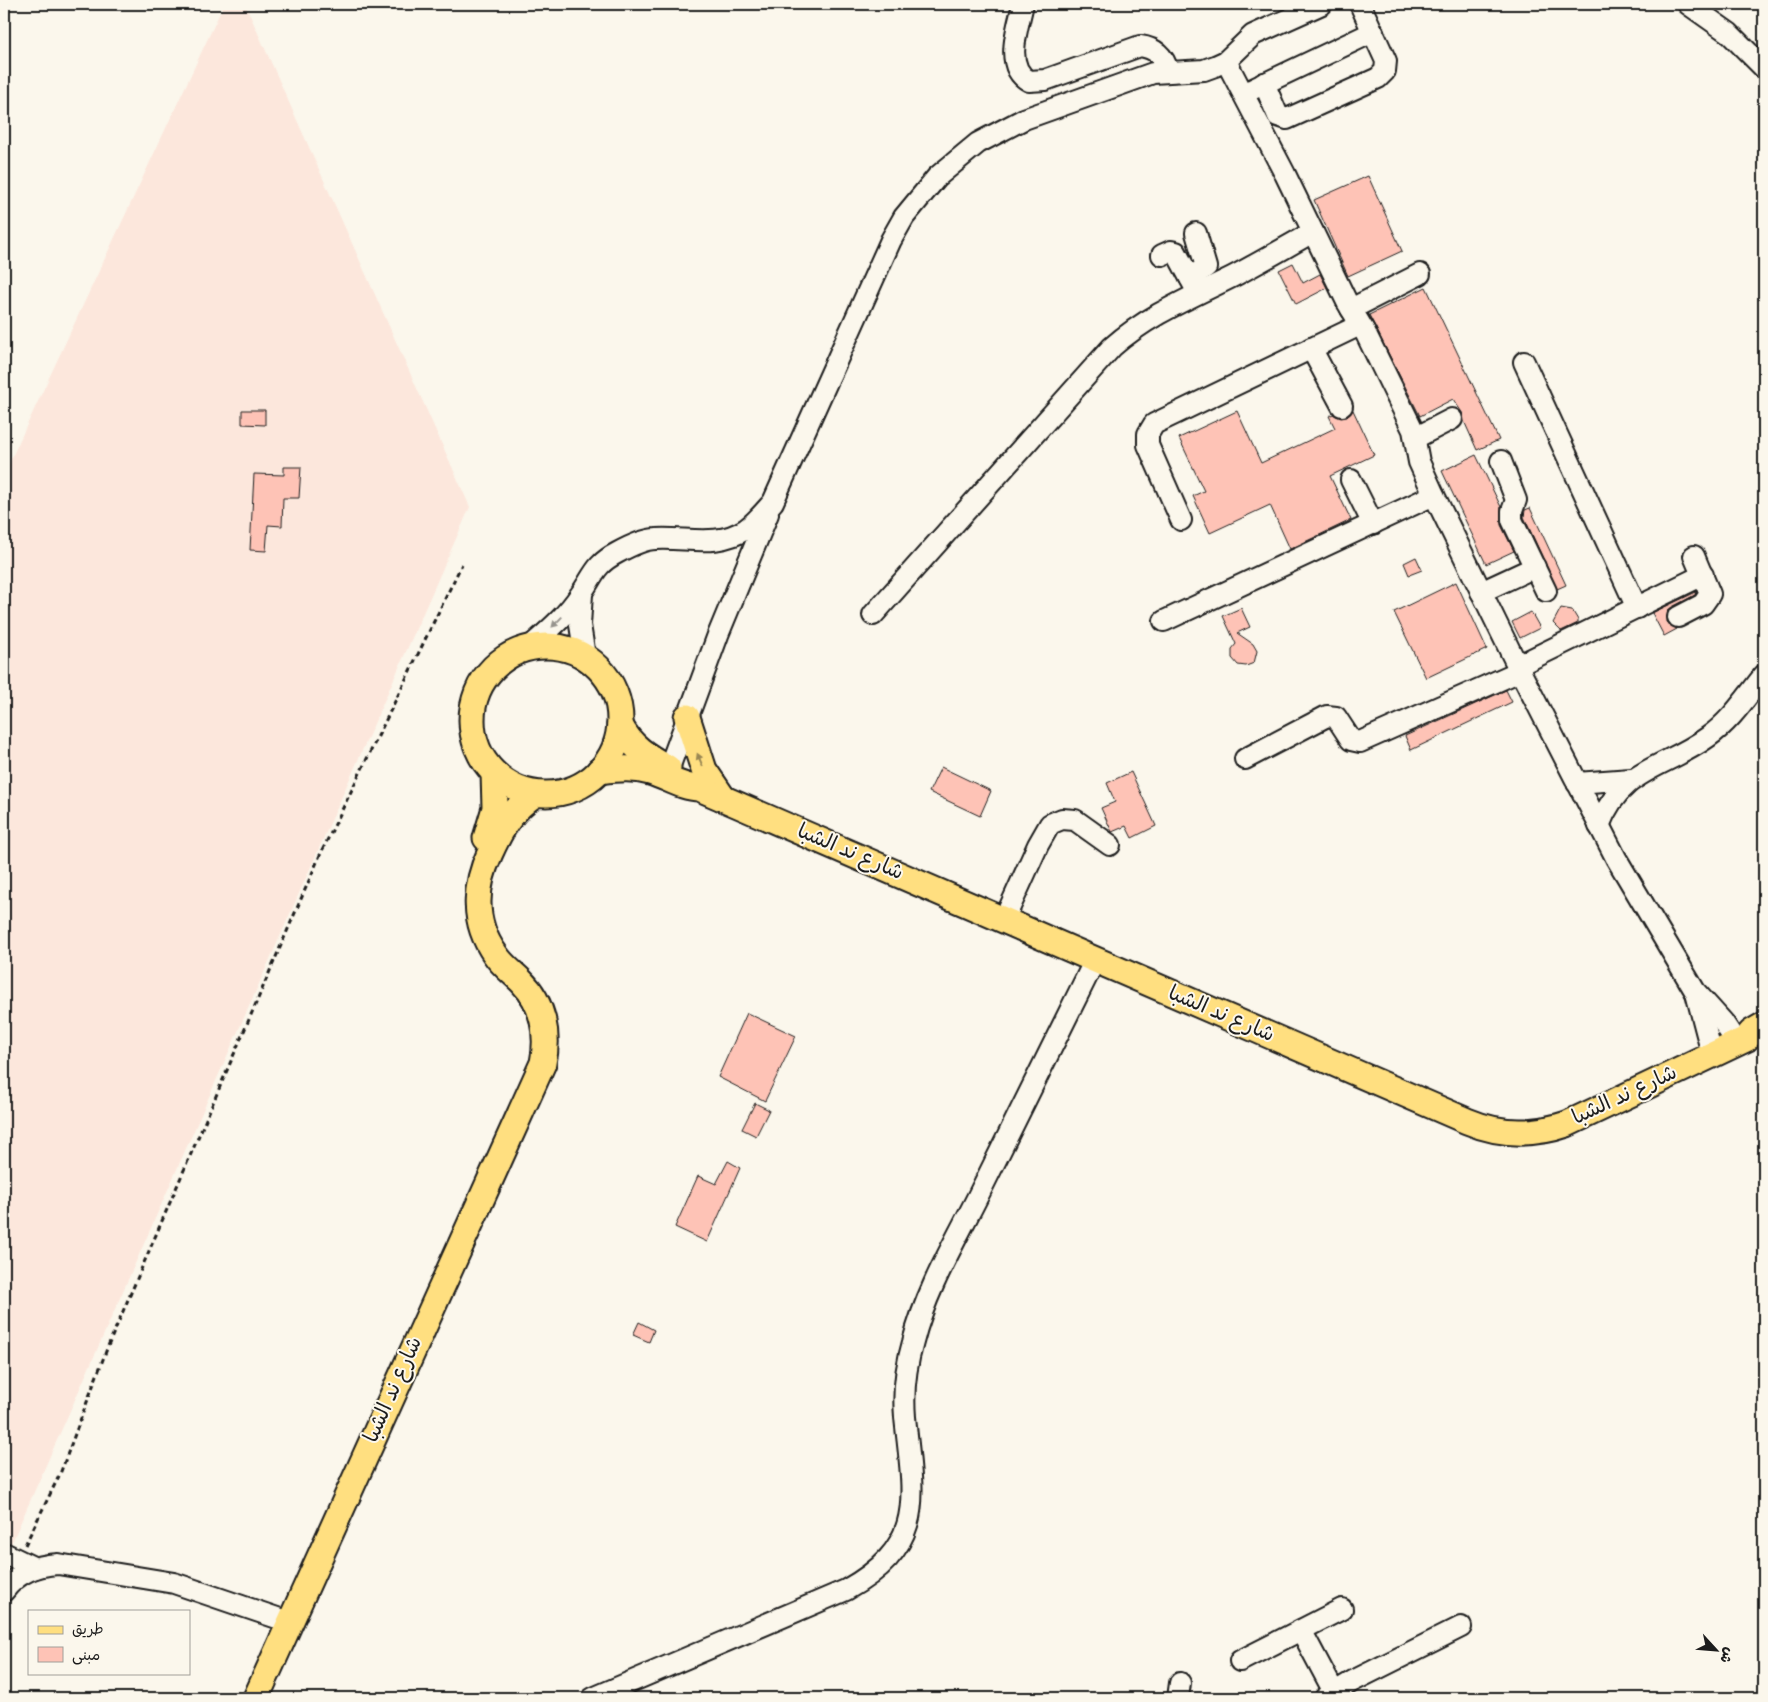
<svg xmlns="http://www.w3.org/2000/svg" width="1768" height="1702" viewBox="0 0 1768 1702" font-family="'Indie Flower','Playpen Sans Arabic',sans-serif">
  <style>
    .built { fill: #fce7dc }
    .building { fill: #fec3b6; stroke: #1c1c1c }
    .lines { fill: none; stroke-linecap: round; stroke-linejoin: round }
    .minor-casing { stroke: #1c1c1c; stroke-width: 24 }
    .major-casing { stroke: #1c1c1c; stroke-width: 29 }
    .path { stroke: #1c1c1c; stroke-width: 3; stroke-dasharray: 5 4; stroke-linecap: butt }
    .minor { stroke: #fbf7ec; stroke-width: 20 }
    .major { stroke: #ffdf80; stroke-width: 25 }
    .oneway { fill: #97948e }
    .oneway2 { fill: #998753 }
    .labels { text-anchor: middle; dominant-baseline: central; stroke-width: 4; stroke-linejoin: round; paint-order: stroke }
    .street-label { font-size: 21px; fill: #1c1c1c; stroke: #fbf7ec }
  </style>
  <rect width="100%" height="100%" fill="#fbf7ec"/>
  <filter id="ink" filterUnits="userSpaceOnUse"><feTurbulence type="fractalNoise" baseFrequency=".02" numOctaves="2"/><feDisplacementMap in="SourceGraphic" scale="10" xChannelSelector="R" yChannelSelector="G"/><feConvolveMatrix kernelMatrix="1 2 1 2 8 2 1 2 1" color-interpolation-filters="sRGB"/></filter>
  <g filter="url(#ink)">
    <path class="built" d="M 224,4 L 245,4 L 470,507 L 4,1560 L 4,474 Z"/>
    <g class="building">
      <path d="M 1368,176 L 1402,251 L 1348,276 L 1314,200 Z"/>
      <path d="M 1293,263 L 1303,283 L 1320,274 L 1327,288 L 1296,304 L 1279,270 Z"/>
      <path d="M 1426,287 L 1499,440 L 1477,450 L 1464,421 L 1463,414 L 1453,399 L 1420,416 L 1369,315 Z"/>
      <path d="M 242,410 L 265,410 L 265,425 L 242,424 Z"/>
      <path d="M 1353,410 L 1374,455 L 1330,476 L 1351,520 L 1290,549 L 1270,505 L 1210,533 L 1193,496 L 1204,491 L 1179,438 L 1237,411 L 1261,463 L 1335,428 L 1329,416 L 1333,414 L 1341,418 L 1347,417 Z"/>
      <path d="M 1476,455 L 1501,507 L 1501,525 L 1514,551 L 1486,564 L 1442,471 Z"/>
      <path d="M 284,467 L 301,467 L 299,498 L 283,498 L 282,526 L 268,525 L 266,551 L 250,550 L 254,474 L 284,475 Z"/>
      <path d="M 1530,508 L 1566,585 L 1557,589 L 1524,517 L 1525,510 Z"/>
      <path d="M 1416,557 L 1422,570 L 1409,575 L 1404,563 Z"/>
      <path d="M 1456,582 L 1487,649 L 1426,678 L 1394,612 Z"/>
      <path d="M 1696,592 L 1695,595 L 1668,610 L 1667,622 L 1677,629 L 1664,636 L 1652,613 Z"/>
      <path d="M 1241,608 L 1250,627 L 1237,633 L 1253,644 L 1257,651 L 1254,663 L 1246,666 L 1238,665 L 1232,658 L 1232,649 L 1236,644 L 1223,616 Z"/>
      <path d="M 1561,608 L 1572,610 L 1578,620 L 1578,623 L 1561,631 L 1553,623 Z"/>
      <path d="M 1531,612 L 1540,628 L 1520,638 L 1512,622 Z"/>
      <path d="M 1506,690 L 1512,702 L 1411,750 L 1405,736 Z"/>
      <path d="M 941,767 L 991,791 L 980,816 L 929,792 Z"/>
      <path d="M 1131,772 L 1156,826 L 1132,838 L 1126,826 L 1112,832 L 1101,808 L 1115,802 L 1107,783 Z"/>
      <path d="M 747,1013 L 796,1036 L 765,1101 L 718,1077 Z"/>
      <path d="M 755,1103 L 769,1110 L 756,1136 L 742,1129 Z"/>
      <path d="M 728,1161 L 740,1168 L 707,1242 L 675,1227 L 698,1176 L 716,1184 Z"/>
      <path d="M 639,1322 L 654,1330 L 649,1342 L 633,1335 Z"/>
    </g>
    <g class="lines">
      <defs>
        <g id="minor">
          <path d="M 1023,4 C 1018,27 1003,67 1029,81 L 1045,80 L 1140,46 C 1155,48 1164,56 1168,71"/>
          <path d="M 1688,4 L 1729,33 L 1764,68"/>
          <path d="M 1226,61 L 1285,174 L 1347,302 L 1365,332 L 1413,430 L 1419,462 L 1434,495 L 1520,671 L 1616,858 L 1695,991 L 1723,1022 L 1737,1043"/>
          <path d="M 1264,83 L 1278,116 L 1287,119 L 1378,78 L 1385,71 L 1386,61 L 1360,4"/>
          <path d="M 1253,89 L 1373,32"/>
          <path d="M 1162,255 L 1171,251 L 1176,252 L 1198,293"/>
          <path d="M 1190,278 L 1206,267 L 1196,233"/>
          <path d="M 1351,309 L 1420,274"/>
          <path d="M 1311,348 L 1342,406"/>
          <path d="M 1524,362 L 1637,608"/>
          <path d="M 1415,438 L 1452,419"/>
          <path d="M 1501,461 L 1516,500 L 1512,511 L 1512,520 L 1546,591"/>
          <path d="M 1351,480 L 1373,524"/>
          <path d="M 1181,520 L 1148,445 L 1148,434 L 1154,424 L 1360,325"/>
          <path d="M 1481,592 L 1535,567"/>
          <path d="M 582,594 L 580,625 L 585,656"/>
          <path d="M 873,615 L 1112,347 C 1150,314 1188,299 1232,277 C 1259,263 1286,247 1313,232"/>
          <path d="M 1678,617 L 1703,604 L 1710,594 L 1694,556"/>
          <path d="M 1164,621 L 1434,495"/>
          <path d="M 530,647 C 548,631 567,615 580,595 C 594,576 594,565 617,553 C 628,547 644,539 656,539 C 687,537 717,548 746,529 C 756,522 764,512 773,502 L 891,240 L 904,217 L 937,177 L 978,143 L 1024,119 L 1153,73 L 1204,70 L 1215,66 L 1226,61 L 1253,35 L 1322,4"/>
          <path d="M 1517,666 L 1703,575"/>
          <path d="M 1245,759 L 1327,716 L 1336,717 L 1351,740 L 1360,742 L 1520,671"/>
          <path d="M 669,768 L 718,635 L 768,514"/>
          <path d="M 1577,783 L 1631,779"/>
          <path d="M 1599,826 C 1621,768 1664,769 1708,737 C 1731,721 1747,696 1764,675"/>
          <path d="M 1004,920 L 1038,845 L 1050,824 L 1062,819 L 1075,820 L 1110,845"/>
          <path d="M 1696,993 L 1712,1054"/>
          <path d="M 4,1553 L 35,1568"/>
          <path d="M 4,1591 C 17,1573 37,1565 58,1564 L 174,1583 L 289,1622"/>
          <path d="M 1301,1630 L 1334,1692"/>
          <path d="M 1240,1661 L 1342,1609"/>
          <path d="M 593,1698 L 846,1590 C 928,1544 913,1497 905,1417 C 903,1393 906,1366 913,1342 C 926,1290 955,1242 979,1194 C 1018,1116 1057,1038 1095,960"/>
          <path d="M 1178,1698 L 1180,1683"/>
          <path d="M 1325,1698 L 1353,1681 L 1461,1627"/>
        </g>
        <g id="major">
          <circle cx="546" cy="720" r="74"/>
          <path d="M 687,717 L 704,770 L 723,798"/>
          <path d="M 620,725 C 631,747 647,756 668,768"/>
          <path d="M 599,771 C 617,769 633,767 650,772 C 667,777 682,788 699,788 L 1467,1121 C 1500,1135 1532,1136 1567,1124 L 1746,1039 L 1752,1032 L 1764,1025"/>
          <path d="M 486,838 L 495,808 L 494,773"/>
          <path d="M 256,1698 L 543,1063 C 549,1034 543,1003 522,982 C 513,973 502,965 495,954 C 473,923 474,887 490,853 C 501,829 512,809 535,794"/>
        </g>
      </defs>
      <use href="#minor" class="minor-casing"/>
      <use href="#major" class="major-casing"/>
      <path class="path" d="M 25,1545 L 60,1474 L 108,1346 L 320,855 L 462,564"/>
      <use href="#minor" class="minor"/>
      <use href="#major" class="major"/>
    </g>
    <defs><path id="oneway-solid" d="M-6-.8H1V-3.2L6.5 0L1 3.2V.8H-6Z" transform="scale(1.25)"/></defs>
    <use class="oneway" href="#oneway-solid" transform="translate(557 622) rotate(134)"/>
    <use class="oneway2" href="#oneway-solid" transform="translate(700 760) rotate(-113)"/>
  </g>
  <g class="labels">
    <g class="street-label">
      <text transform="translate(850 853) rotate(23)">شارع ند الشبا</text>
      <text transform="translate(1221 1015) rotate(23)">شارع ند الشبا</text>
      <text transform="translate(1625 1096) rotate(-25)">شارع ند الشبا</text>
      <text transform="translate(394 1390) rotate(-66)">شارع ند الشبا</text>
    </g>
  </g>
  <rect width="1768" height="1702" fill="none" stroke="#fbf7ec" stroke-width="20"/>
  <rect x="10" y="10" width="1748" height="1682" fill="none" stroke="#1c1c1c" stroke-width="2" filter="url(#ink)"/>
  <rect x="28" y="1610" width="162" height="65" fill="#fbf7ec" stroke="#a29f99"/>
  <rect x="38" y="1626" width="25" height="8" fill="#ffdf80" stroke="#a29f99"/>
  <text x="72" y="1634" font-size="15" fill="#1c1c1c">طريق</text>
  <rect x="38" y="1647" width="25" height="15" fill="#fec3b6" stroke="#a29f99"/>
  <text x="72" y="1660" font-size="15" fill="#1c1c1c">مبنى</text>
  <g transform="translate(1716 1650) rotate(116)" stroke="#fbf7ec" stroke-width="4" paint-order="stroke">
  <path d="M0-4L9 19L0 12L-9 19Z" fill="#1c1c1c"/>
  <text y="-8" font-size="14" font-weight="bold" text-anchor="middle" fill="#1c1c1c">ش</text>
  </g>
</svg>
